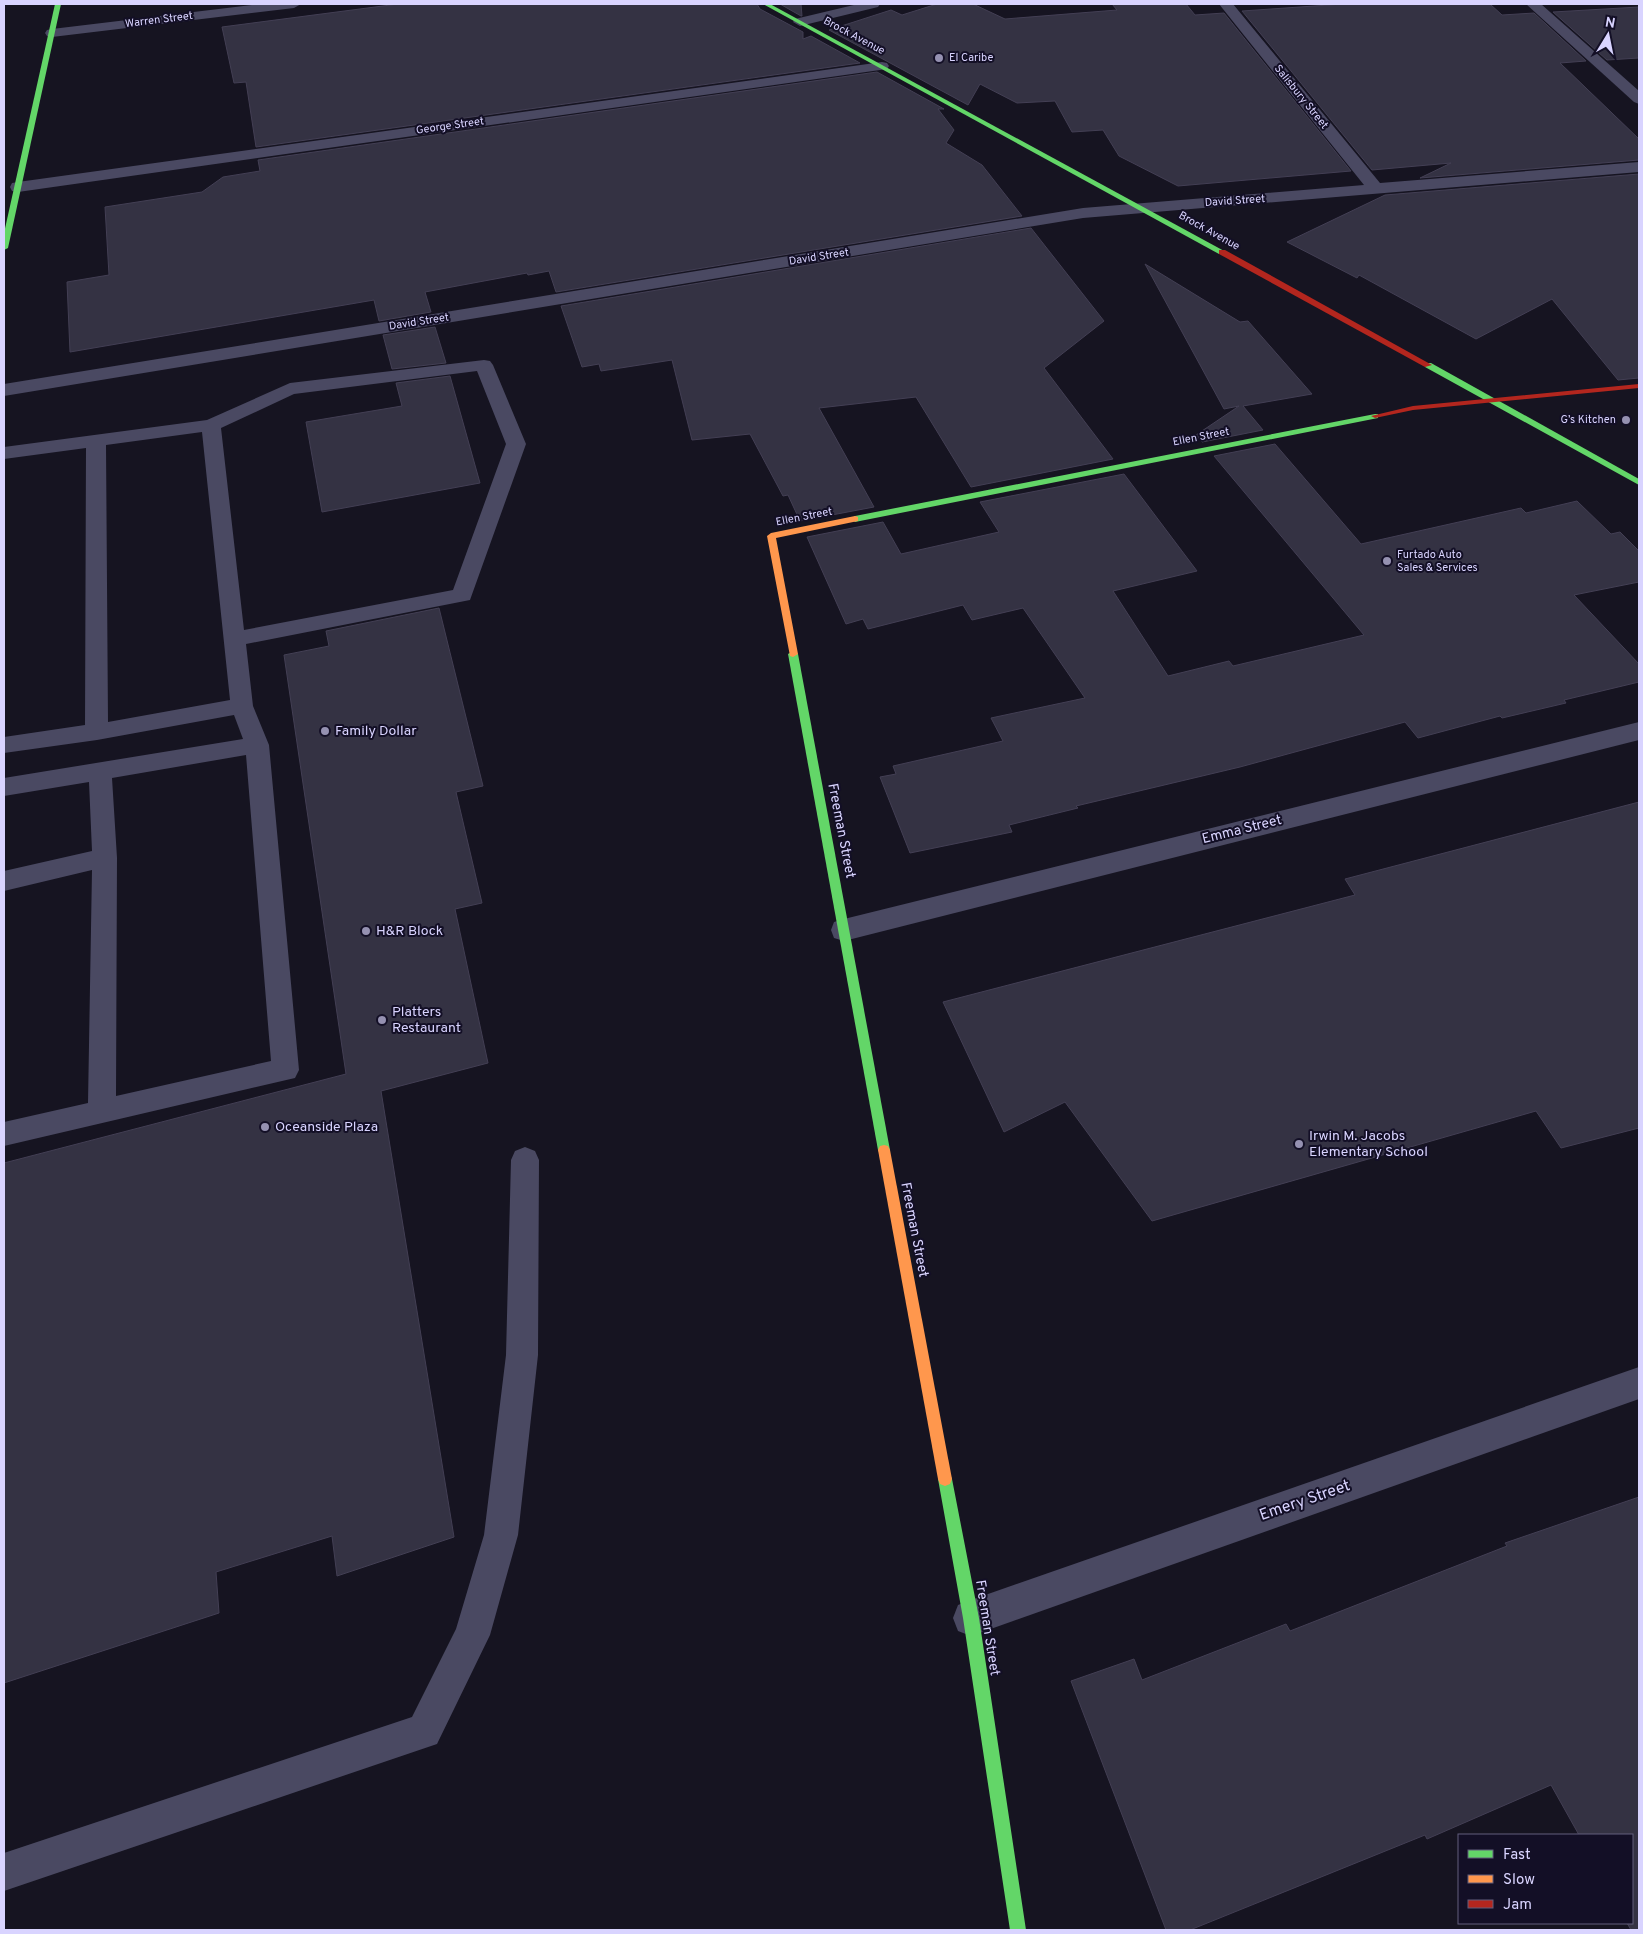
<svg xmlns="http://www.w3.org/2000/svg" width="1643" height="1934" viewBox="0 0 1643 1934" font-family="Overpass,sans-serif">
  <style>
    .building { fill: #343243; stroke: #433f54 }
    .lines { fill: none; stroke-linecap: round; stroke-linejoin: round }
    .lane { fill: #4a4962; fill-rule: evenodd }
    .street { fill: #4a4962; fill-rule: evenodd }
    .fast { fill: #63d668; fill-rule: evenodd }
    .slow { fill: #ff974d; fill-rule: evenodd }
    .jam { fill: #b3261e; fill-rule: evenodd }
    .poi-dot { fill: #9591b1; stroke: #130f26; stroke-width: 2 }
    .labels { text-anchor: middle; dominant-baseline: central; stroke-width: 4; stroke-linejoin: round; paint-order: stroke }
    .far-street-label { font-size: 11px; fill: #d9d4ff; stroke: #130f26 }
    .far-poi-label { font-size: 11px; fill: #d9d4ff; stroke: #130f26; text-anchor: start }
    .poi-label { font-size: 14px; fill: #d9d4ff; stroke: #130f26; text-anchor: start }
    .street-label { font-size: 14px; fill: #d9d4ff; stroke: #130f26 }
    .near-street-label { font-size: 16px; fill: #d9d4ff; stroke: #130f26 }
  </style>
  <rect width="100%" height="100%" fill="#161421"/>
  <g class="building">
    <path d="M 398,4 L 757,4 L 760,9 L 803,32 L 803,39 L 811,36 L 860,63 L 256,147 L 246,82 L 234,83 L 222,27 Z"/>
    <path d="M 780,4 L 801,4 L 802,16 L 801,16 Z"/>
    <path d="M 937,4 L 973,4 L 1005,19 L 1117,10 L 1112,4 L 1186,4 L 1195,15 L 1224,13 L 1351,171 L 1178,186 L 1119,156 L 1103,130 L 1072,132 L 1055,101 L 1017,103 L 980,84 L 968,105 L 829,30 L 891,10 L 902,15 Z"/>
    <path d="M 1343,4 L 1490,4 L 1502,15 L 1534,13 L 1586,61 L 1560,63 L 1639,139 L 1639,160 L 1420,178 L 1451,163 L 1372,170 L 1242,11 Z"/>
    <path d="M 1639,7 L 1639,58 L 1607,60 L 1553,12 Z"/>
    <path d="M 877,72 L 944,109 L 938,109 L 954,130 L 946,143 L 982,165 L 1022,216 L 556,292 L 549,271 L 528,275 L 527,273 L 425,292 L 431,312 L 379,321 L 374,300 L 70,352 L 67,282 L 109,275 L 105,207 L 202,192 L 223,177 L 260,171 L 258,160 Z"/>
    <path d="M 1639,174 L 1639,378 L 1618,380 L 1552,299 L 1476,339 L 1359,275 L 1357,278 L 1287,242 L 1385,195 Z"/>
    <path d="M 1031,228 L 1104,321 L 1044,368 L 1113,459 L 971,487 L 916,397 L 819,408 L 874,507 L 800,521 L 788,495 L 783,496 L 750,434 L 692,440 L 672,360 L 601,371 L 599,364 L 582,367 L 561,306 Z"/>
    <path d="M 1145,264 L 1240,322 L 1248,321 L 1312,394 L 1243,406 L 1263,430 L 1202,442 L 1196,435 L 1239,406 L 1224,409 Z"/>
    <path d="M 435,327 L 446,363 L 392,369 L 383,335 Z"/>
    <path d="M 450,376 L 480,483 L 322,512 L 306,422 L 402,406 L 396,383 Z"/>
    <path d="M 1275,444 L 1361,544 L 1521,508 L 1526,513 L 1577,501 L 1611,534 L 1620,532 L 1639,551 L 1639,582 L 1574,595 L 1639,664 L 1639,682 L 1564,700 L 1566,703 L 1502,718 L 1500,716 L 1418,738 L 1405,722 L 1240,767 L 1076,806 L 1078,808 L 1009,825 L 1012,832 L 910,853 L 880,777 L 896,774 L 893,766 L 1003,741 L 991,718 L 1085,698 L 1023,608 L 972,620 L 963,605 L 868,629 L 863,619 L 846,624 L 807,537 L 883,522 L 901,554 L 999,532 L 980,502 L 1124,474 L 1197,571 L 1113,591 L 1168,676 L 1229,661 L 1233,666 L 1364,635 L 1214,456 Z"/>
    <path d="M 439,608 L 483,786 L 456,792 L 482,903 L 455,909 L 488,1063 L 381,1091 L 454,1537 L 337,1576 L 332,1536 L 216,1572 L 219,1613 L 4,1683 L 4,1163 L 346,1074 L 284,655 L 329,646 L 326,631 Z"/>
    <path d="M 1639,802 L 1639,1128 L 1561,1148 L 1536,1111 L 1152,1221 L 1065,1102 L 1004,1132 L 943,1002 L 1355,895 L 1345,879 Z"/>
    <path d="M 1639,1497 L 1639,1930 L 1631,1930 L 1627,1923 L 1632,1923 L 1632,1835 L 1579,1835 L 1551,1785 L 1427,1839 L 1425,1835 L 1190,1930 L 1166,1930 L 1071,1681 L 1134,1659 L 1142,1680 L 1286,1624 L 1290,1631 L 1507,1546 L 1505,1543 Z"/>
  </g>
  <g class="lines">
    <g class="lane">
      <path d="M 858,4 L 880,4 L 878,7 L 800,26 L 793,22 L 795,19 Z"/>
      <path d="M 484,360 L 490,361 L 493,365 L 526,444 L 470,600 L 246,644 L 253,706 L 269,745 L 299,1070 L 295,1078 L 4,1146 L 4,1122 L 88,1103 L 92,870 L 4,891 L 4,871 L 92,851 L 89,782 L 4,796 L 4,778 L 243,739 L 234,715 L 97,740 L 4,753 L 4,737 L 85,725 L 86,448 L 4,459 L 4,447 L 207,420 L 290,383 ZM 477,371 L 506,444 L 453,590 L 244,630 L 221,428 L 294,394 ZM 202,432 L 230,700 L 108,722 L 106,445 ZM 246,755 L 271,1061 L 116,1096 L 117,858 L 112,778 Z"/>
      <path d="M 525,1147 L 535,1151 L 539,1160 L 538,1355 L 518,1535 L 490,1635 L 437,1744 L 4,1891 L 4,1853 L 412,1717 L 456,1629 L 484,1535 L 506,1355 L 511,1160 L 515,1151 Z"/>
    </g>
    <g class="street">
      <path d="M 261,4 L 301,4 L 294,8 L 52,37 L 47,36 L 45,33 L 47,30 L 52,29 Z"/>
      <path d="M 1219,4 L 1233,4 L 1380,183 L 1639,162 L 1639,172 L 1083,218 L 4,396 L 4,384 L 1083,208 L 1364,185 Z"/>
      <path d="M 1526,4 L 1541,4 L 1639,91 L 1639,104 L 1634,102 Z"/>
      <path d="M 882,62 L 887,63 L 889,66 L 887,69 L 18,192 L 12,191 L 10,187 L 12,183 L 18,182 Z"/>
      <path d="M 1639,722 L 1639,740 L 844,941 L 834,938 L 831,930 L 834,922 L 844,919 Z"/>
      <path d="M 1639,1367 L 1639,1399 L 971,1636 L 958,1631 L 953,1618 L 958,1605 L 971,1600 Z"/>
    </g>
    <g class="fast">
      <path d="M 55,4 L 61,4 L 8,248 L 4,250 L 4,233 Z"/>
      <path d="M 763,4 L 770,4 L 1226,252 L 1219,254 Z"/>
      <path d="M 1425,363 L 1431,363 L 1639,479 L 1639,485 L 1425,367 Z"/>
      <path d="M 1375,414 L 1378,414 L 1378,418 L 855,522 L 851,519 L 855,516 Z"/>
      <path d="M 793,651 L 798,654 L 890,1150 L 888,1154 L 884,1155 L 880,1154 L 878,1150 L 788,654 Z"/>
      <path d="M 945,1472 L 950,1474 L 952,1479 L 979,1618 L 1026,1930 L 1010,1930 L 963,1618 L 938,1479 L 940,1474 Z"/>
    </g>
    <g class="slow">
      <path d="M 855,516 L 858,517 L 858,521 L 776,538 L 798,654 L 793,657 L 790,656 L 767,536 L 771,533 Z"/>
      <path d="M 884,1145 L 888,1146 L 890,1150 L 952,1479 L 950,1484 L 945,1486 L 940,1484 L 938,1479 L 878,1150 L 880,1146 Z"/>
    </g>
    <g class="jam">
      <path d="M 1219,250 L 1225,250 L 1432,365 L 1425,367 L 1219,254 Z"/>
      <path d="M 1639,384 L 1639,388 L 1413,410 L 1375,418 L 1371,416 L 1413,406 Z"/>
    </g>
  </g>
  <g class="poi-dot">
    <circle cx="939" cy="58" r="5"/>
    <circle cx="1626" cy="420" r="5"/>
    <circle cx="1387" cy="561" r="5"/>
    <circle cx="325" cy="731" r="5"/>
    <circle cx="366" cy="931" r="5"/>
    <circle cx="382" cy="1020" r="5"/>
    <circle cx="265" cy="1127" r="5"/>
    <circle cx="1299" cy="1144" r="5"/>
  </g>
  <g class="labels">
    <g class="far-street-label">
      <text transform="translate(159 20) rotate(-7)">Warren Street</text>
      <text transform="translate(854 36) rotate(28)">Brock Avenue</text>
      <text transform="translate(1301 97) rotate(51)">Salisbury Street</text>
      <text transform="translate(450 126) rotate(-8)">George Street</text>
      <text transform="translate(1235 201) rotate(-4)">David Street</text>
      <text transform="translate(1209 231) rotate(29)">Brock Avenue</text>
      <text transform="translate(819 257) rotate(-9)">David Street</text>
      <text transform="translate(419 322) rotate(-9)">David Street</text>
      <text transform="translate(1201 437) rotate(-11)">Ellen Street</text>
      <text transform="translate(804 517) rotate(-11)">Ellen Street</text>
    </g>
    <g class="far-poi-label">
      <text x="949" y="58">El Caribe</text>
      <text x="1616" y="420" text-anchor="end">G’s Kitchen</text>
      <text x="1397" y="555">Furtado Auto<tspan x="1397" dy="13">Sales &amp; Services</tspan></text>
    </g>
    <g class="poi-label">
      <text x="335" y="731">Family Dollar</text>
      <text x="376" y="931">H&amp;R Block</text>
      <text x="392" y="1012">Platters<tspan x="392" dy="16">Restaurant</tspan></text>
      <text x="275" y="1127">Oceanside Plaza</text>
      <text x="1309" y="1136">Irwin M. Jacobs<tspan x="1309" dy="16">Elementary School</tspan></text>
    </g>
    <g class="street-label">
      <text transform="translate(1242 830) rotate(-14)">Emma Street</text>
      <text transform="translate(841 831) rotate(79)">Freeman Street</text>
      <text transform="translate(914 1230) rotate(79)">Freeman Street</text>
      <text transform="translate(987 1628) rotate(81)">Freeman Street</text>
    </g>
    <g class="near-street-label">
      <text transform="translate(1305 1501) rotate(-19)">Emery Street</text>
    </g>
  </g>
  <rect width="1643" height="1934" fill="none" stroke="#d9d4ff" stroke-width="10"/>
  <rect x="1458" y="1834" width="175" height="90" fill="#130f26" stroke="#625e7d"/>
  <rect x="1468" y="1850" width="25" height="8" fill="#63d668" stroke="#625e7d"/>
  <text x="1503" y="1859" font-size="15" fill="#d9d4ff">Fast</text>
  <rect x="1468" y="1875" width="25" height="8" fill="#ff974d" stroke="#625e7d"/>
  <text x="1503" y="1884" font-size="15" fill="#d9d4ff">Slow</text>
  <rect x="1468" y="1900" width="25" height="8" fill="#b3261e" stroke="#625e7d"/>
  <text x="1503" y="1909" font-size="15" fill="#d9d4ff">Jam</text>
  <g transform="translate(1608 35) rotate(10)" stroke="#130f26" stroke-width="4" paint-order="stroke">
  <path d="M0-4L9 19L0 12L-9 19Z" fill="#d9d4ff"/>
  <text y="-8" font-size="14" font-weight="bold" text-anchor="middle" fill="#d9d4ff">N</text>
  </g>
</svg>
